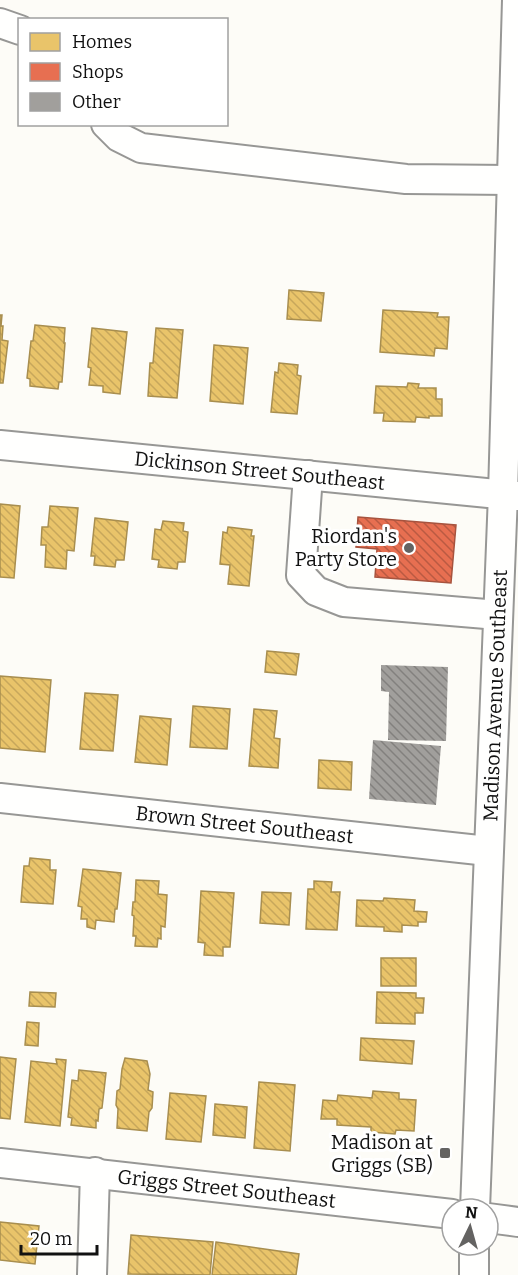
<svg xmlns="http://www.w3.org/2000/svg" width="518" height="1275" viewBox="0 0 518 1275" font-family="Bitter,serif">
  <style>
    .homes { fill: url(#homes-back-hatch); stroke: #a88e4f; stroke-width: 1.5 }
    .shops { fill: url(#shops-back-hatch); stroke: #a7533e; stroke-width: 1.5 }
    .building { fill: url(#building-back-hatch) }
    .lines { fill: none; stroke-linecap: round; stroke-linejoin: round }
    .minor-casing { stroke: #979795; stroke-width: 32 }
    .minor { stroke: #fffffe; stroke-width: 28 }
    .poi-dot { fill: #646362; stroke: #fff; stroke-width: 2 }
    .labels { text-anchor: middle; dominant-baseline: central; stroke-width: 6; stroke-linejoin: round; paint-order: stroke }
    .street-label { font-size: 20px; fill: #111; stroke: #fff }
    .poi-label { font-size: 20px; fill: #111; stroke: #fff; text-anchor: end }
  </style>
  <defs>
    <pattern id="homes-back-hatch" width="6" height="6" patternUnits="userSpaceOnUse" patternTransform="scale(1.5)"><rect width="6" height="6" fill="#e9c46a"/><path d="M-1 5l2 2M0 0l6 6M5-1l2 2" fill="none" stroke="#c7a75b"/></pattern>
    <pattern id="shops-back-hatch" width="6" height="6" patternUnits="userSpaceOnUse" patternTransform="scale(1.5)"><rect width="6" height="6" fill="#e76f51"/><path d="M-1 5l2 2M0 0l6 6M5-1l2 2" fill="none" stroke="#ba5a42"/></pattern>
    <pattern id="building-back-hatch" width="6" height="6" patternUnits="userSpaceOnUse" patternTransform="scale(1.5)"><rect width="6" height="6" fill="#a19f9c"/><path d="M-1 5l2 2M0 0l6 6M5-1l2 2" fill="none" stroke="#82807e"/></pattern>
  </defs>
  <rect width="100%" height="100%" fill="#fdfcf7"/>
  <g class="homes">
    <path d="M 289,290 L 324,293 L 321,321 L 287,319 Z"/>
    <path d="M 383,310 L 438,313 L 437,317 L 449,317 L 447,349 L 435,348 L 434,356 L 380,352 Z"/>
    <path d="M 0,315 L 2,315 L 1,326 L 3,326 L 2,340 L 8,341 L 3,383 L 0,383 Z"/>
    <path d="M 35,325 L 65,328 L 64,343 L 65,343 L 62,382 L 59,382 L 58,389 L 30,386 L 30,379 L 27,378 L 31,341 L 33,341 Z"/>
    <path d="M 92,328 L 127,332 L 120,394 L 103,392 L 103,386 L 89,385 L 91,368 L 88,367 Z"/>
    <path d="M 156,328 L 183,330 L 177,398 L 148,396 L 150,363 L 153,363 Z"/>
    <path d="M 214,345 L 248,348 L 243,404 L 210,401 Z"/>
    <path d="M 279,363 L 298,365 L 297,375 L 301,376 L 297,414 L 271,412 L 275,372 L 278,373 Z"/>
    <path d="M 408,383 L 419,384 L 418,388 L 436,388 L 436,399 L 442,399 L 442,416 L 429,416 L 429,418 L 416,417 L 415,422 L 383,421 L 384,413 L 374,413 L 376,386 L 407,387 Z"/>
    <path d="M 0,504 L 20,506 L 14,578 L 0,577 Z"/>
    <path d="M 50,506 L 78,508 L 74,551 L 67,550 L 66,569 L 45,567 L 46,545 L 41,545 L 42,527 L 48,527 Z"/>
    <path d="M 95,518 L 128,522 L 124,560 L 116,560 L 115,567 L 94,565 L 95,556 L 91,556 Z"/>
    <path d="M 163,521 L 184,523 L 183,531 L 188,532 L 185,562 L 178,562 L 177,569 L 158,567 L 159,560 L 152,559 L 155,529 L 161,530 Z"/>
    <path d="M 228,527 L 252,530 L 251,536 L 254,536 L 249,586 L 228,584 L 230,565 L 220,564 L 223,532 L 227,533 Z"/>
    <path d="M 267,651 L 299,654 L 296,675 L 265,672 Z"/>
    <path d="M 0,676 L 51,680 L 45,752 L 0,748 Z"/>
    <path d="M 85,693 L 118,695 L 113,751 L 80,749 Z"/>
    <path d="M 193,706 L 230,709 L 227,749 L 190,747 Z"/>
    <path d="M 254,709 L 277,711 L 274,738 L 280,739 L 278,768 L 249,766 Z"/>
    <path d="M 140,716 L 171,719 L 167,765 L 135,762 Z"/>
    <path d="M 319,760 L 352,762 L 351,790 L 318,788 Z"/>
    <path d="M 30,858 L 50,860 L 50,870 L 56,870 L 53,904 L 21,902 L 24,866 L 29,866 Z"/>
    <path d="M 83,869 L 121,873 L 117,909 L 115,909 L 114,922 L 96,920 L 95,929 L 87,927 L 87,919 L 81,919 L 82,907 L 78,906 Z"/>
    <path d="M 136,880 L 159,881 L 158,894 L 167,895 L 165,927 L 161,926 L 161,939 L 158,938 L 157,947 L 135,946 L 136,936 L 133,936 L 134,916 L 132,915 L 133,902 L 135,902 Z"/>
    <path d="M 314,881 L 332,882 L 331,892 L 340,892 L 337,930 L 306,929 L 308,889 L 314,889 Z"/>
    <path d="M 201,891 L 234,893 L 230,947 L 223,947 L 223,956 L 204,955 L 205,943 L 198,942 Z"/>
    <path d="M 262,892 L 291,893 L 289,925 L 260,923 Z"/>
    <path d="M 384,898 L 415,900 L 414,911 L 427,912 L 426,922 L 418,922 L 418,926 L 402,925 L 402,932 L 384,931 L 384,927 L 356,926 L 357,900 L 383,901 Z"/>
    <rect x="381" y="958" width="35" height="28"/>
    <path d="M 30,992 L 56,993 L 55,1007 L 29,1006 Z"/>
    <path d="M 377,992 L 416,993 L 416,998 L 424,998 L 423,1013 L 415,1013 L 415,1024 L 376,1023 Z"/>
    <path d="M 27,1022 L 39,1023 L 38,1046 L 25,1045 Z"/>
    <path d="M 361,1038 L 414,1041 L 412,1064 L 360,1060 Z"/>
    <path d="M 0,1057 L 16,1059 L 10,1119 L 0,1118 Z"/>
    <path d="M 125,1058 L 147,1061 L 150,1074 L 148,1090 L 153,1092 L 152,1108 L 149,1112 L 147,1131 L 117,1128 L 118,1109 L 116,1105 L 117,1091 L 120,1089 L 122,1069 Z"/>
    <path d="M 56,1059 L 66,1060 L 60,1126 L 25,1122 L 31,1061 L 57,1064 Z"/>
    <path d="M 79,1070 L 106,1073 L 102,1108 L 99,1109 L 98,1121 L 96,1120 L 96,1128 L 71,1125 L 72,1118 L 68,1117 L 72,1080 L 78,1081 Z"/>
    <path d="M 259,1082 L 295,1085 L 290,1151 L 254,1148 Z"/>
    <path d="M 373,1091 L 399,1093 L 399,1099 L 416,1100 L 414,1131 L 396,1130 L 395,1134 L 371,1132 L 371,1127 L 337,1125 L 337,1119 L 321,1119 L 323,1100 L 337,1101 L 338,1095 L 372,1098 Z"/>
    <path d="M 170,1093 L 206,1096 L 201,1142 L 166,1139 Z"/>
    <path d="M 215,1104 L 247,1107 L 245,1138 L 213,1135 Z"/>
    <path d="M 0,1222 L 39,1226 L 35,1264 L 0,1260 Z"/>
    <path d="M 131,1235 L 213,1242 L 210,1275 L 128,1274 Z"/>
    <path d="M 216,1242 L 299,1254 L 296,1275 L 212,1275 Z"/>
  </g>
  <path class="shops" d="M 358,517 L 456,525 L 451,583 L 375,577 L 377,549 L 356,547 Z"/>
  <g class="building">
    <path d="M 381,665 L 448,667 L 446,741 L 388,740 L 389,692 L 381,691 Z"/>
    <path d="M 373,740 L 441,746 L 436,805 L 369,799 Z"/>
  </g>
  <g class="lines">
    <defs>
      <g id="minor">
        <path d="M 0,23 L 20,30"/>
        <path d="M 106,124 L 119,137 L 141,148 L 406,179 L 512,180"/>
        <path id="s1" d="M 0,445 L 518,496"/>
        <path d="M 308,475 L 301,575 L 316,591 L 344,602 L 498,615"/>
        <path id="s2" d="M 0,798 L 488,851"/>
        <path id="s3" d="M 0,1163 L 452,1214"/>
        <path id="s4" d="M 475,1209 L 503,494 L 517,0"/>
        <path d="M 488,1218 L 518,1222"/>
        <path d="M 92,1275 L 95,1172"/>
        <path d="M 474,1275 L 474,1245"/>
      </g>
    </defs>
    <use href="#minor" class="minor-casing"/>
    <use href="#minor" class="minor"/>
  </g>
  <g class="poi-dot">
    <circle cx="409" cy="548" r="6"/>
    <rect x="439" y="1147" width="12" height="12" rx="3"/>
  </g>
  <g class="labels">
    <g class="street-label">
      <text stroke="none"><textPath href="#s1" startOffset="261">Dickinson Street Southeast</textPath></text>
      <text stroke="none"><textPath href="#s4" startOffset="514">Madison Avenue Southeast</textPath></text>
      <text stroke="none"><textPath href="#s2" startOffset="246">Brown Street Southeast</textPath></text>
      <text stroke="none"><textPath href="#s3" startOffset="228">Griggs Street Southeast</textPath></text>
    </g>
    <g class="poi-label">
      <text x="397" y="536">Riordan's<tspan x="397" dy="23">Party Store</tspan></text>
      <text x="433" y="1142">Madison at<tspan x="433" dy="23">Griggs (SB)</tspan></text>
    </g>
  </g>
  <rect x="18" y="18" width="210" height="108" fill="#ffffff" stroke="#a0a0a0" stroke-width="1.5"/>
  <rect x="30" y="33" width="30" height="18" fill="#e9c46a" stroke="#a0a0a0" stroke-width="1.5"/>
  <text x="72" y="48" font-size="18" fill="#111111">Homes</text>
  <rect x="30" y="63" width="30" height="18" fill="#e76f51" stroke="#a0a0a0" stroke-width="1.5"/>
  <text x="72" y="78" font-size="18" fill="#111111">Shops</text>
  <rect x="30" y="93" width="30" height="18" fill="#a19f9c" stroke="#a0a0a0" stroke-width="1.5"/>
  <text x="72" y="108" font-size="18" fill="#111111">Other</text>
  <g transform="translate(470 1227) rotate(5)"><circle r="28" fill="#ffffff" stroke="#a0a0a0" stroke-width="1.5"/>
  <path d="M0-4.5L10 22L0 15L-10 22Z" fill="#646362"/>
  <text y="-9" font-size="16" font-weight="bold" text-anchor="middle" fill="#111111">N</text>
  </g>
  <path d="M21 1245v9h76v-9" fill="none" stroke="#111111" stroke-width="3"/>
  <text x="30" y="1245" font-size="18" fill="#111111" stroke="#ffffff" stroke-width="4.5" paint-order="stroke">20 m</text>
</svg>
